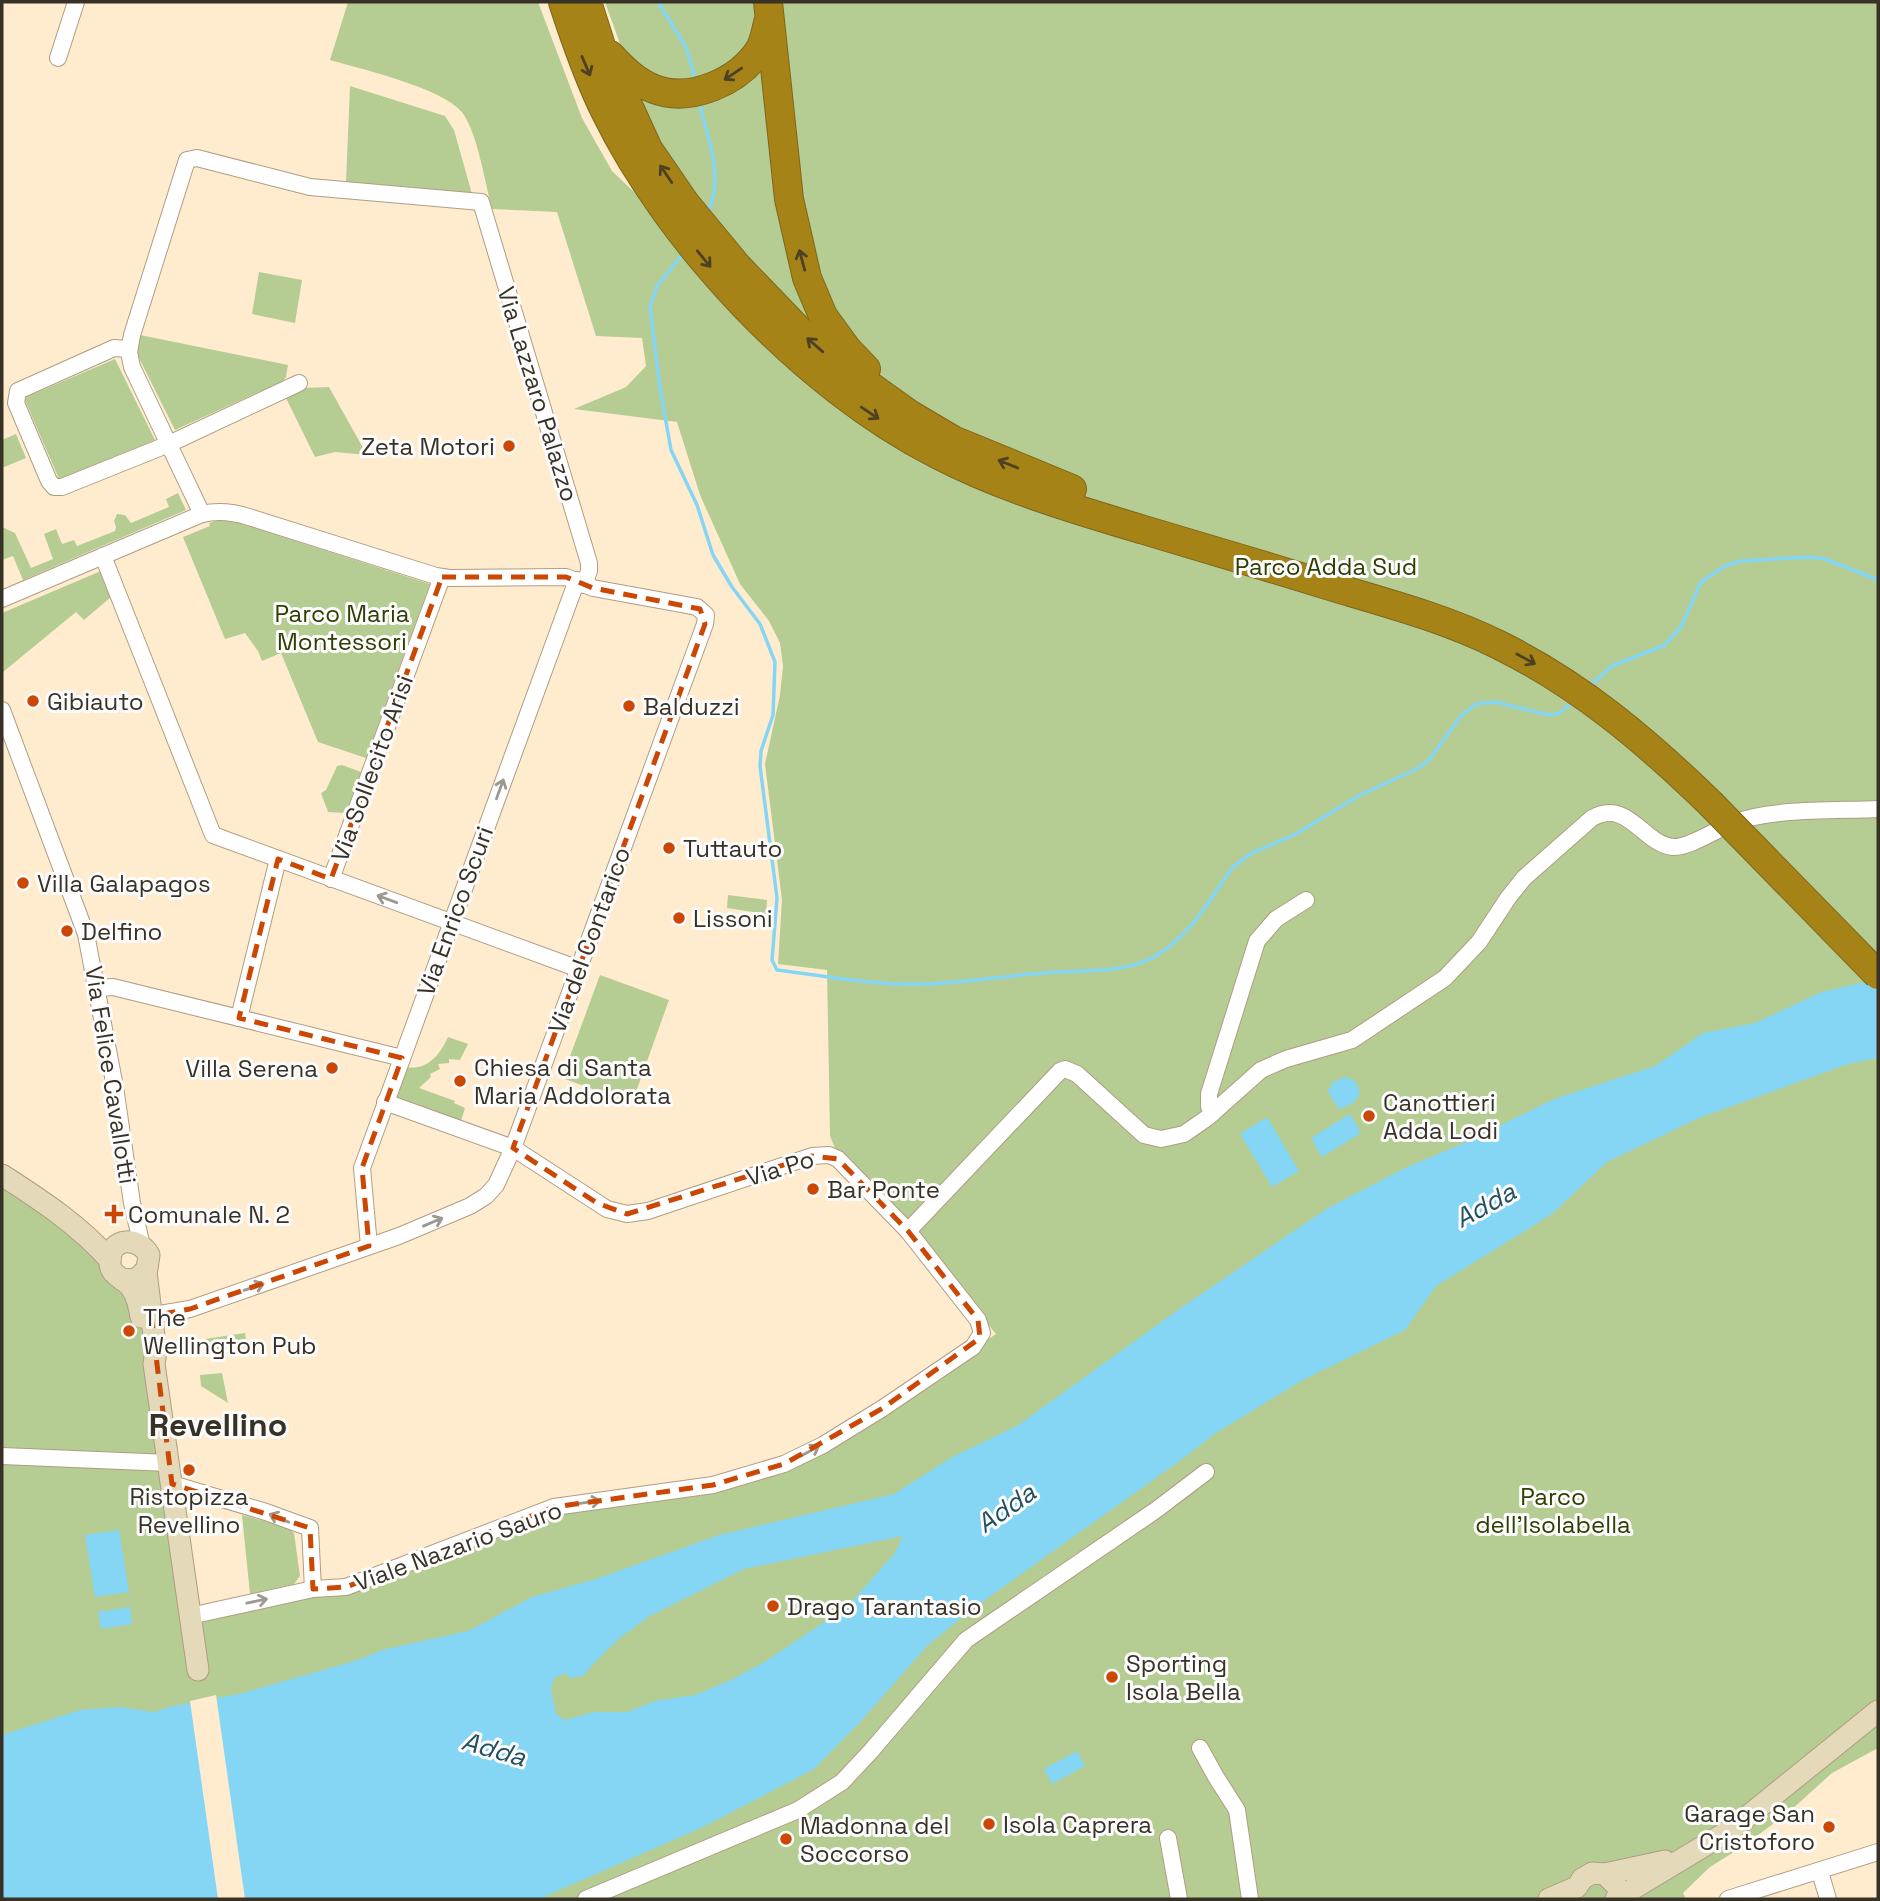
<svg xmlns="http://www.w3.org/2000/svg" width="1880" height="1901" viewBox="0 0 1880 1901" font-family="'Space Grotesk',sans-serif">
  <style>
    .green { fill: #b5cd92 }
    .water { fill: #85d5f5; fill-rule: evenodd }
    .pier { fill: #ffeccf }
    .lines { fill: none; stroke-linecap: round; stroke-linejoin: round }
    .stream { stroke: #85d5f5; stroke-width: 3.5 }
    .street-casing { stroke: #af9d82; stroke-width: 18 }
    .secondary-casing { stroke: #af9d82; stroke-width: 23 }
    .highway-casing { stroke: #7f661c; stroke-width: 30 }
    .street { stroke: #fff; stroke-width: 16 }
    .secondary { stroke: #e4dab9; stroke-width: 21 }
    .highway { stroke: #a58317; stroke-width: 28 }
    .highway-bridge-casing { stroke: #7f661c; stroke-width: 30; stroke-linecap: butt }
    .highway-bridge { stroke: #a58317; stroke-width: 28 }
    .oneway { stroke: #4e4123 }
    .oneway2 { stroke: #9c9892 }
    .marked { fill: none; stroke: #cc4704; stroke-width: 5; stroke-dasharray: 14 9; stroke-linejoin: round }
    .poi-dot { fill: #cc4704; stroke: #fcfcfc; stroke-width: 2.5 }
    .labels { text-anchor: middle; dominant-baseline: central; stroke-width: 6; stroke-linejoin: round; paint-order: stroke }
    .street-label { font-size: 24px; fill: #383126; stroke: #fcfcfc }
    .poi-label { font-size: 24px; fill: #383126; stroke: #fcfcfc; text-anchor: start }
    .park-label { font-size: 24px; fill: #2d3f01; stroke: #fcfcfc }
    .water-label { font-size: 26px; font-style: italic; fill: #225061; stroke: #fcfcfc }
    .district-label { font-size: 32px; font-weight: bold; fill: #383126; stroke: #fcfcfc }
  </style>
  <rect width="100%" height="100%" fill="#ffeccf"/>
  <g class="green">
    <path d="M 348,2 L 538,2 L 582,118 L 612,171 L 633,191 L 660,227 L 624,55 L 605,2 L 1878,2 L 1878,1701 L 1735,1816 L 1610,1899 L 1583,1899 L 1582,1896 L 1573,1899 L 2,1899 L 2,1184 L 86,1242 L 139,1310 L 183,1622 L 306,1595 L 555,1509 L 715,1487 L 883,1411 L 996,1334 L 910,1229 L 837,1153 L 830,1136 L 827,970 L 778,964 L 782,900 L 765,764 L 780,695 L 783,666 L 780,643 L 769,621 L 740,584 L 700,495 L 677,422 L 574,409 L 626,387 L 646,366 L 642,338 L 596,336 L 557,212 L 492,209 C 485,182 478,137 464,115 C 448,89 361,69 330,60 Z"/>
    <path d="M 350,86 L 445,116 L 454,130 L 472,194 L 346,182 Z"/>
    <path d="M 259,272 L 302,280 L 295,323 L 252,314 Z"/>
    <path d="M 140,335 L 288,365 L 286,377 L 283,381 L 175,430 L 138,356 L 137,350 Z"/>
    <path d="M 115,359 L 155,440 L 59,479 L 24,398 Z"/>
    <path d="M 329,387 L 367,455 L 335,452 L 315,457 L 286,398 L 303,388 Z"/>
    <path d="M 16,434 L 26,458 L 2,468 L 2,440 Z"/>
    <path d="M 178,493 L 186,510 L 23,580 L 13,556 L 2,560 L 2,527 L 15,533 L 31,568 L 53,559 L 44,534 L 56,529 L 62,544 L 74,540 L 77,546 L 115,531 L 116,527 L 114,521 L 117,514 L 125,515 L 131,523 L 169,507 L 166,499 Z"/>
    <path d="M 219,520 L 239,523 L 430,584 L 366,758 L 318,742 L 281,653 L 262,661 L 258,651 L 245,633 L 225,639 L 183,537 L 210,526 L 209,523 Z"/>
    <path d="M 101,571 L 111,597 L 84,620 L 76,612 L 3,672 L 2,613 Z"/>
    <path d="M 342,765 L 361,772 L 346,813 L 328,812 L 321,793 L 326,790 L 337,766 Z"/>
    <path d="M 728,895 L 767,900 L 766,914 L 727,908 Z"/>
    <path d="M 600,975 L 669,1000 L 632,1103 L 562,1078 Z"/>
    <path d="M 448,1037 L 468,1044 L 460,1060 L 449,1059 L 449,1063 L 438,1064 L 440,1069 L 430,1074 L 431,1077 L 419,1088 L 455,1101 L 454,1103 L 465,1108 L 461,1121 L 395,1097 L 406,1067 C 427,1071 440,1055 448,1037 Z"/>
    <path d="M 245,1333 L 247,1347 L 206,1352 L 205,1339 Z"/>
    <path d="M 222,1373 L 228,1403 L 201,1386 L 200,1375 Z"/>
    <path d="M 242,1515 L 287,1527 L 294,1533 L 300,1576 L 294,1584 L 250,1594 Z"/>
    <path d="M 1878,1725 L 1878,1748 L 1832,1773 L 1789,1812 L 1742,1847 L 1710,1867 L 1683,1893 L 1686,1899 L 1632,1899 L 1759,1820 Z"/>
  </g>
  <g class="water">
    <path d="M 1878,979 L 1878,1058 L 1848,1064 L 1699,1118 L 1607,1162 L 1552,1214 L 1436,1286 L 1405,1330 L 1301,1381 L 1216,1433 L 1181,1460 L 971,1610 L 927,1646 L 862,1720 L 814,1769 L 703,1827 L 539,1899 L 2,1899 L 2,1735 L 80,1710 L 119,1707 L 155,1712 L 169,1707 L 239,1694 L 358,1660 L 382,1650 L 468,1631 L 532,1597 L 596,1579 L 719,1535 L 894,1494 L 954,1456 L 1017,1426 L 1182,1307 L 1328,1208 L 1405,1168 L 1471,1140 L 1554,1099 L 1655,1066 L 1703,1033 L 1755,1023 L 1822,992 ZM 903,1536 L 894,1554 L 847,1607 L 766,1661 L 731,1680 L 695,1695 L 655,1701 L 627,1712 L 594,1712 L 565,1720 L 556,1714 L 551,1689 L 554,1678 L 566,1673 L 570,1678 L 583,1676 L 601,1656 L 621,1637 L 650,1616 L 744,1569 Z"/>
    <path d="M 1344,1077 C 1355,1079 1358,1083 1360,1094 L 1353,1103 L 1341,1109 L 1338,1108 L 1327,1090 L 1332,1087 L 1330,1084 Z"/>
    <path d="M 1350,1114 L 1361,1133 L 1322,1157 L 1311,1138 Z"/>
    <path d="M 1267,1117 L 1299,1171 L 1272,1187 L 1240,1134 Z"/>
    <path d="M 119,1530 L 129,1592 L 95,1597 L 85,1535 Z"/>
    <path d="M 130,1607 L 132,1624 L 101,1629 L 98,1612 Z"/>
    <path d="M 1077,1751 L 1085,1766 L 1052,1784 L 1044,1769 Z"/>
  </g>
  <path class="pier" d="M 216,1695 L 245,1899 L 218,1899 L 190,1701 Z"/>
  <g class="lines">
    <g class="stream">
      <path d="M 658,2 L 686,47 L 696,81"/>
      <path d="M 699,101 C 707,138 725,175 708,212"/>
      <path d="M 681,256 L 657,286 L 650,307 L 660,388 L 671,450 L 697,505 L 713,555 L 732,587 L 760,624 L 775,662 L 773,715 L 761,751 L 760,766 L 777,898 L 772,960 L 777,970 C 826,976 877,986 927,984 C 966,982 1005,976 1044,973 C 1078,970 1118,974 1150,959 C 1187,941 1209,901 1232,868 L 1250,854 L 1296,834 L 1360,795 L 1415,770 L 1428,761 L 1461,716 L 1476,704 L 1495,702 L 1549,715 L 1558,714 L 1574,701"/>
      <path d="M 1590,686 L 1612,666 L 1665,645 L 1681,627 L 1701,582 L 1725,566 L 1741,561 L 1810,557 L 1825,559 L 1878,580"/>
    </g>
    <defs>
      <g id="street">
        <path d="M 58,58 L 76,2"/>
        <path d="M 129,349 L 114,348 L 18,391 L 16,403 L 49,481 L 54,487 L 62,487 L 169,444 L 299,383"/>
        <path d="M 202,514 L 132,367 L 129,352 L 132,335 L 187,160 L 197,158 L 310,187 L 481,202 L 589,563 L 589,571 L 584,585"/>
        <path d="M 103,556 L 213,835 L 579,969"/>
        <path d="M 2,599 L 202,514 C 219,510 233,512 249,517 L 436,576 L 449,578 L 566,577 L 593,588 L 697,607 L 706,615 L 705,624 L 513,1148 L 496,1185 L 486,1196 L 470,1206 L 399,1236 L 190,1309 L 141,1317"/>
        <path d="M 2,710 L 86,934 L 115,1087 L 132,1203 L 142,1246"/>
        <path d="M 331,879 L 442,577"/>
        <path d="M 98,988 L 113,987 L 402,1058"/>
        <path d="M 239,1018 L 278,859"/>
        <path d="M 1212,1114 L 1209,1106 L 1209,1094 L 1257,941 L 1276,919 L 1306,900"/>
        <path d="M 908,1231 L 1060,1071 L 1065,1069 L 1077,1074 L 1144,1135 L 1161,1139 L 1184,1134 L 1207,1118 L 1261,1070 L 1286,1059 L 1352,1040 L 1445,978 L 1479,942 L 1508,898 L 1524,878 L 1592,818 C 1628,798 1643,844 1673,847 C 1689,848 1717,829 1733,823 C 1772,808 1835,811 1878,809"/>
        <path d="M 369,1246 L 362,1168 L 577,580"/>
        <path d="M 2,1456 L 169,1463"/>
        <path d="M 172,1484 L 266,1512 L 310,1528 L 313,1589"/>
        <path d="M 190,1616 L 313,1589 L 346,1587 L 554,1507 L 713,1485 L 784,1464 L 823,1445 L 883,1408 L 973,1347 L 982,1333 L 978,1320 L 908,1231 L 838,1159 L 829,1155 L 812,1156 L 648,1211 L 627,1214 L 607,1209 L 513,1148 L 385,1102"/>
        <path d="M 1200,1748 L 1216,1777 L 1237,1810 L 1250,1899"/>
        <path d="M 1168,1838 L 1179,1899"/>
        <path d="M 1820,1872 L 1828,1899"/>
        <path d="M 586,1899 L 798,1810 L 842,1782 L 871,1751 L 966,1640 L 1156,1510 L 1206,1472"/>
        <path d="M 1728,1899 L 1878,1852"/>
      </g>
      <g id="secondary">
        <path d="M 2,1175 C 41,1200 79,1225 110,1260"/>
        <path d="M 146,1272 L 156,1352 L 154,1364 L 198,1670"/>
        <path d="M 121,1279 L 136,1280 L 147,1269 L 149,1255 C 140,1237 110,1236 110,1261 C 109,1275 122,1277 130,1286 C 137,1295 139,1306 141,1317"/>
        <path d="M 1605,1874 L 1665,1861"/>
        <path d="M 1549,1899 L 1577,1887 L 1582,1879 L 1592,1873 L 1605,1874 L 1615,1884"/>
        <path d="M 1616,1899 L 1732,1829 L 1878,1711"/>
      </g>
      <g id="highway">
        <path d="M 563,2 C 575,39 588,76 605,111 C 669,243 806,388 937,454 C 1002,488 1074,509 1144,530 C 1209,549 1275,569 1340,589 C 1394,605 1449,620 1499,645 C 1580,685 1645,740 1710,803"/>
        <path d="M 587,2 L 601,46 L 648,149 L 685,203 L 737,266 L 814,346 L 909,414 L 953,440 L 1072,489"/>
        <path d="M 768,2 L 789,199 L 807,278 L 823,316 L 847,349 L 866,369"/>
        <path d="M 610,55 C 623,69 636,82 654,89 C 690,103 739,82 760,49 C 764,42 766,31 768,23"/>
      </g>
    </defs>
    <use href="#street" class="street-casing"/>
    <use href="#secondary" class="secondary-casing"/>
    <use href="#highway" class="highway-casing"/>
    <use href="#street" class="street"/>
    <use href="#secondary" class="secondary"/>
    <use href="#highway" class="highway"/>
    <defs>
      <path id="highway-bridge" d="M 1710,803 L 1878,975"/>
    </defs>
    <use href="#highway-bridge" class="highway-bridge-casing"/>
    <use href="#highway-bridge" class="highway-bridge"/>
  </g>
  <defs><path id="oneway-shaft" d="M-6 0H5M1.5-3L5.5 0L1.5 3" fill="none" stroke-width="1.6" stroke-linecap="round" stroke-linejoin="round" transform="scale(1.75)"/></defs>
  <g class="oneway">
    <use href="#oneway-shaft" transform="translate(586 66) rotate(67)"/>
    <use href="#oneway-shaft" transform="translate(733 74) rotate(146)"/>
    <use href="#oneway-shaft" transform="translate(666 174) rotate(-124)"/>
    <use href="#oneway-shaft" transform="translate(704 259) rotate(51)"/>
    <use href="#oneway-shaft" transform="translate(802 260) rotate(-105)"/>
    <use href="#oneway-shaft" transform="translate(815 345) rotate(-139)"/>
    <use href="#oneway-shaft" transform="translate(870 413) rotate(34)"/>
    <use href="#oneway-shaft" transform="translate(1008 464) rotate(-158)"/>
    <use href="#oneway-shaft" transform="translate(1526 659) rotate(29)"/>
  </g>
  <g class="oneway2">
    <use href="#oneway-shaft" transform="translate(500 789) rotate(-70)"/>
    <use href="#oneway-shaft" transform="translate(387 899) rotate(-160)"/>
    <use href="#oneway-shaft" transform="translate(433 1222) rotate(-23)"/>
    <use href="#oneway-shaft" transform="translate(254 1287) rotate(-19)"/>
    <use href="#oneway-shaft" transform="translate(810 1451) rotate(-28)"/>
    <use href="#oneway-shaft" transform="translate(590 1502) rotate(-8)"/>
    <use href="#oneway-shaft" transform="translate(279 1518) rotate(-157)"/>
    <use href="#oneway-shaft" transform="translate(257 1601) rotate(-12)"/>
  </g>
  <path class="marked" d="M 442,577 L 566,577 L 593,588 L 700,609 L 705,624 L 513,1148 L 597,1203 L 627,1214 L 812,1156 L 838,1159 L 908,1231 L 978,1320 L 980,1338 L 883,1408 L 784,1464 L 713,1485 L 554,1507 L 346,1587 L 313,1589 L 310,1528 L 172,1484 L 151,1316 L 190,1309 L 369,1246 L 362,1168 L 402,1058 L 239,1018 L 278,859 L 331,879 Z"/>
  <g class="poi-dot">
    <circle cx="509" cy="446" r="7"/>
    <circle cx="33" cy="701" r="7"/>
    <circle cx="629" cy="706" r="7"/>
    <circle cx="669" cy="848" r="7"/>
    <circle cx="23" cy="883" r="7"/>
    <circle cx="679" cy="918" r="7"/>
    <circle cx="67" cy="931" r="7"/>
    <circle cx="332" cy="1068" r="7"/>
    <circle cx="460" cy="1081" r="7"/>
    <circle cx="1369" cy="1116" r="7"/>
    <circle cx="813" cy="1189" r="7"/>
    <path d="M110.5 1203.5h7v7h7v7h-7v7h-7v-7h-7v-7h7z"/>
    <circle cx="129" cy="1331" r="7"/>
    <circle cx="189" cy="1470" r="7"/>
    <circle cx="773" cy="1606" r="7"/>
    <circle cx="1112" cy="1677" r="7"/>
    <circle cx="989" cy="1824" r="7"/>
    <circle cx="1829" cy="1827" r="7"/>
    <circle cx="786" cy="1839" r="7"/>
  </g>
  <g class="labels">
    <g class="street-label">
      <text transform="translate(538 394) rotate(73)">Via Lazzaro Palazzo</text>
      <text transform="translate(372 768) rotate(-70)">Via Sollecito Arisi</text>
      <text transform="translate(455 911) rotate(-70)">Via Enrico Scuri</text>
      <text transform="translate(589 940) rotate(-70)">Via del Contarico</text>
      <text transform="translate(111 1075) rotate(81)">Via Felice Cavallotti</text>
      <text transform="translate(780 1168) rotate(-17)">Via Po</text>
      <text transform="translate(458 1546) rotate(-20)">Viale Nazario Sauro</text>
    </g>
    <g class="poi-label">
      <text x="495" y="446" text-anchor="end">Zeta Motori</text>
      <text x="47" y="701">Gibiauto</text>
      <text x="643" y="706">Balduzzi</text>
      <text x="683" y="848">Tuttauto</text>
      <text x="37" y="883">Villa Galapagos</text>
      <text x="693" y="918">Lissoni</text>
      <text x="81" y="931">Delfino</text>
      <text x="474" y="1067">Chiesa di Santa<tspan x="474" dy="28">Maria Addolorata</tspan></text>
      <text x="318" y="1068" text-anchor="end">Villa Serena</text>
      <text x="1383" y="1102">Canottieri<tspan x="1383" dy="28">Adda Lodi</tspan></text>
      <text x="827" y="1189">Bar Ponte</text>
      <text x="128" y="1214">Comunale N. 2</text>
      <text x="143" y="1317">The<tspan x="143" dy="28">Wellington Pub</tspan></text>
      <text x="189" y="1496" text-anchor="middle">Ristopizza<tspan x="189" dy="28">Revellino</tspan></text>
      <text x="787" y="1606">Drago Tarantasio</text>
      <text x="1126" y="1663">Sporting<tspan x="1126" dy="28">Isola Bella</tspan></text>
      <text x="1815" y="1813" text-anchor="end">Garage San<tspan x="1815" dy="28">Cristoforo</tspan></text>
      <text x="1003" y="1824">Isola Caprera</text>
      <text x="800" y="1825">Madonna del<tspan x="800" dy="28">Soccorso</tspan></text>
    </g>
    <g class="park-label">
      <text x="1326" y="566">Parco Adda Sud</text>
      <text x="342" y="613">Parco Maria<tspan x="342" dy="28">Montessori</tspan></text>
      <text x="1553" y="1496">Parco<tspan x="1553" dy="28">dell'Isolabella</tspan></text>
    </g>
    <g class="water-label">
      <text transform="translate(1485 1205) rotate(-29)">Adda</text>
      <text transform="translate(1006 1508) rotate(-35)">Adda</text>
      <text transform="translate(494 1749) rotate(16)">Adda</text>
    </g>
    <g class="district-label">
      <text x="218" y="1425">Revellino</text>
    </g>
  </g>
  <rect width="1880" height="1901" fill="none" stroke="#383126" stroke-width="7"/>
</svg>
